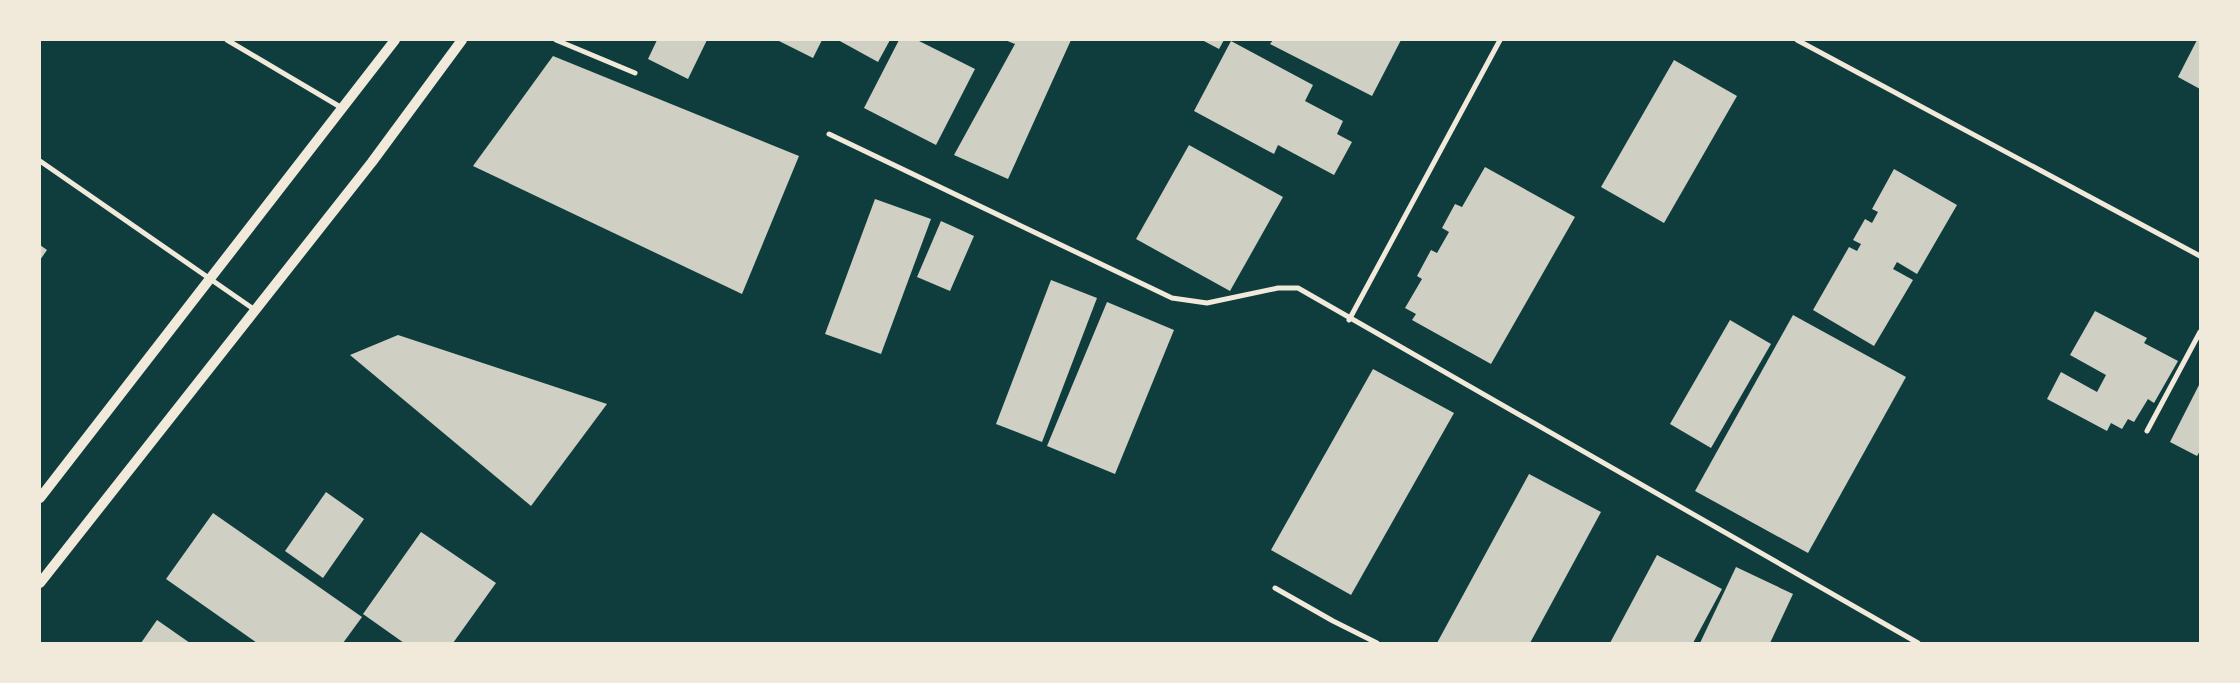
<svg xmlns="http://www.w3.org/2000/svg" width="2240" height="683" viewBox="0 0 2240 683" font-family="'PT Sans Narrow',sans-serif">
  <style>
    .building { fill: #cfcfc3 }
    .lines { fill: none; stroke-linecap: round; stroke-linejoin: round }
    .minor { stroke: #f1e9da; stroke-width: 5 }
    .secondary { stroke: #f1e9da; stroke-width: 10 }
  </style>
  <rect width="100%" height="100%" fill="#0f3d3e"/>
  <g class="building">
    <path d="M 657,40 L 707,40 L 688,79 L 648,59 Z"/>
    <path d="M 777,40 L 822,40 L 813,58 Z"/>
    <path d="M 838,40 L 890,40 L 878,62 Z"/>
    <path d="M 899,40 L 917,40 L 975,69 L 936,145 L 864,108 Z"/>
    <path d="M 1005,40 L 1071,40 L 1008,179 L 954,155 L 1015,44 Z"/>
    <path d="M 1202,40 L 1224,40 L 1219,49 Z"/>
    <path d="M 1273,40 L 1401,40 L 1372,96 L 1270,44 Z"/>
    <path d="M 2197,40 L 2200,40 L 2200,89 L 2178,77 Z"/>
    <path d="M 1231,41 L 1313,85 L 1305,101 L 1343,121 L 1337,134 L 1352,142 L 1334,175 L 1278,145 L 1274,154 L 1194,111 Z"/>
    <path d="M 553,56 L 799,156 L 742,294 L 473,166 Z"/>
    <path d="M 1674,60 L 1737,96 L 1664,223 L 1601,187 Z"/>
    <path d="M 1189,145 L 1283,197 L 1230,291 L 1136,239 Z"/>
    <path d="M 1485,167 L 1575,217 L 1491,364 L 1412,320 L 1416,314 L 1405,308 L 1422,279 L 1417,276 L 1431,250 L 1437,253 L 1449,232 L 1442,228 L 1455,204 L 1462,207 Z"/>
    <path d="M 1894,169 L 1957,205 L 1917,274 L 1897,262 L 1893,269 L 1913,280 L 1874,346 L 1813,310 L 1849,247 L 1857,251 L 1861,244 L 1853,240 L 1865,219 L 1872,223 L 1878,212 L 1872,209 Z"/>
    <path d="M 875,199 L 931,219 L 881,354 L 825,334 Z"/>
    <path d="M 941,221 L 974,236 L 950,291 L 917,277 Z"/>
    <path d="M 40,245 L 47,250 L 40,260 Z"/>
    <path d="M 1051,280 L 1097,298 L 1042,442 L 996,424 Z"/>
    <path d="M 1107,302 L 1174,330 L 1115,474 L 1047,446 Z"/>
    <path d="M 2095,311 L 2147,338 L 2144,343 L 2178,361 L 2154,403 L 2148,399 L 2134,422 L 2128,419 L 2122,429 L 2111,423 L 2107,431 L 2047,399 L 2061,372 L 2097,392 L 2106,375 L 2070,355 Z"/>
    <path d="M 1793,315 L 1906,377 L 1808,553 L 1695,491 Z"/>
    <path d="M 1730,320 L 1771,344 L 1711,448 L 1670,424 Z"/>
    <path d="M 398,335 L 607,404 L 531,506 L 350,355 Z"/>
    <path d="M 1373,369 L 1454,413 L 1351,595 L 1271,550 Z"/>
    <path d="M 2200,383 L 2200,451 L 2197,456 L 2170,442 Z"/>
    <path d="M 1529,474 L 1601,512 L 1530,643 L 1437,643 Z"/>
    <path d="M 326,492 L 364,519 L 323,578 L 285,551 Z"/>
    <path d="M 213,513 L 362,617 L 343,643 L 257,643 L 166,579 Z"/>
    <path d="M 421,532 L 496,583 L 453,643 L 404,643 L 363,614 Z"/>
    <path d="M 1657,555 L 1722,589 L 1693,643 L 1610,643 Z"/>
    <path d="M 1736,567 L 1793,594 L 1770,643 L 1700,643 Z"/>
    <path d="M 157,620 L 190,643 L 141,643 Z"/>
  </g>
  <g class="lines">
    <g class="minor">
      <path d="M 227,40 L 342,108"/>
      <path d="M 556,40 L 635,73"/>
      <path d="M 1797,40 L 2200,256"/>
      <path d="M 829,134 L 1172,298 L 1207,303 L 1278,288 L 1298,288 L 1918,643"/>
      <path d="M 40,161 L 255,310"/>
      <path d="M 1349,320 L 1500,40"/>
      <path d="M 2147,431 L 2200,332"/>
      <path d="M 1275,588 L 1333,621 L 1377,643"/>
    </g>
    <g class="secondary">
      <path d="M 40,498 L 395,40"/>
      <path d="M 40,583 L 372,162 L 462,40"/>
    </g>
  </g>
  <rect width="2240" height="683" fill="none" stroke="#f1e9da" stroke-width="82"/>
</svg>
